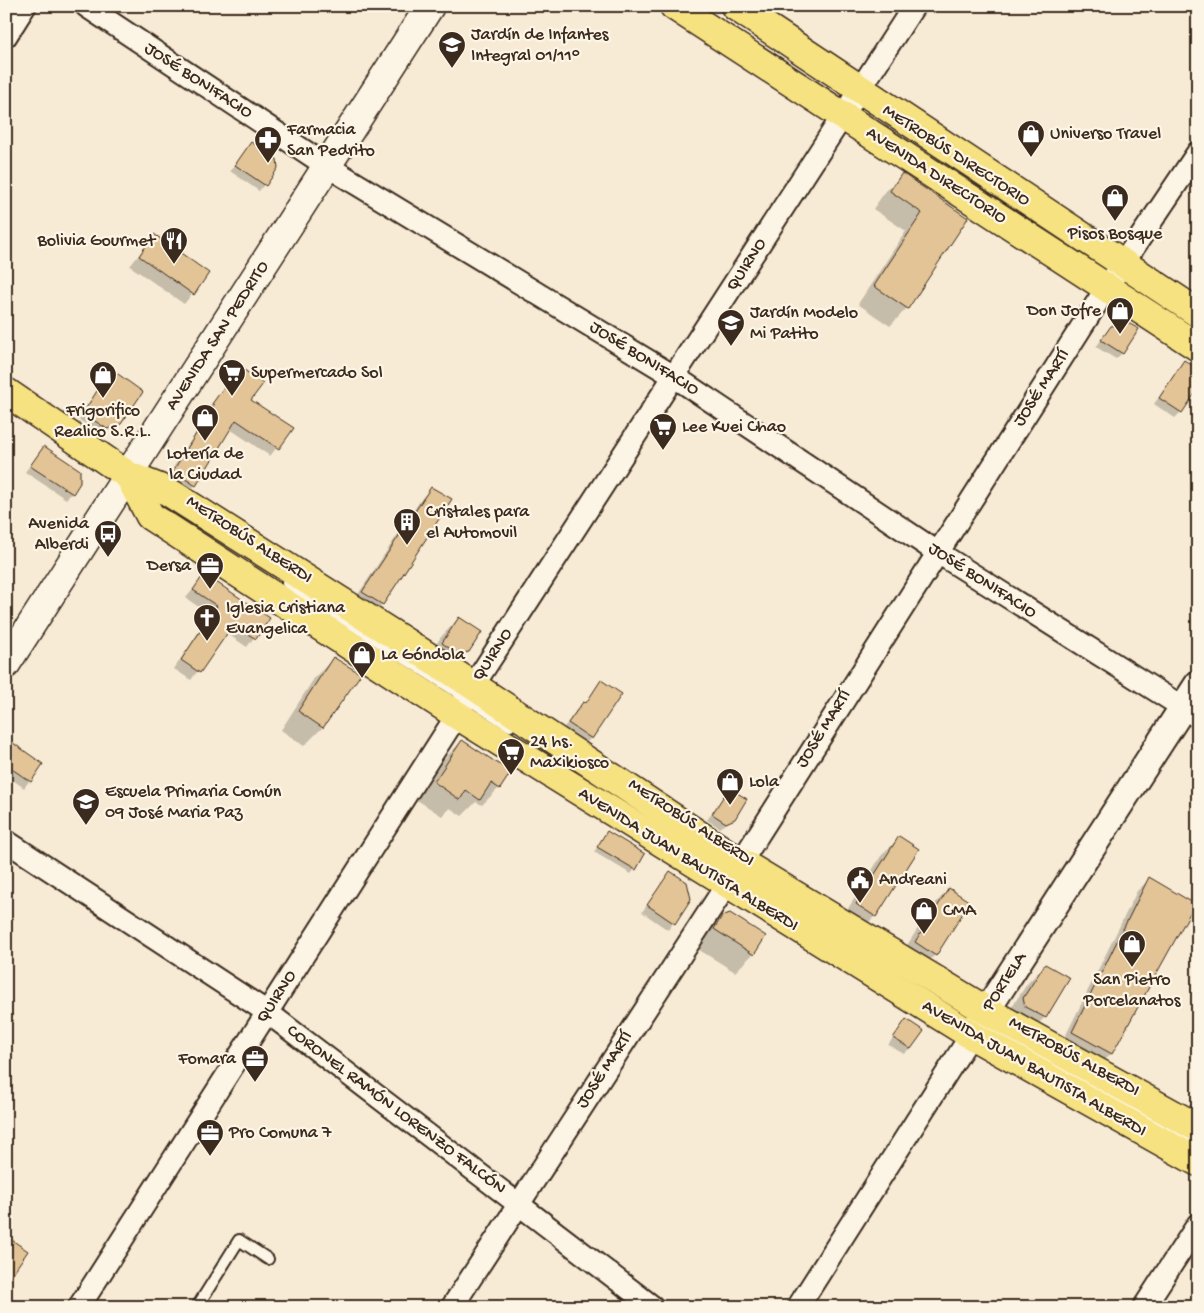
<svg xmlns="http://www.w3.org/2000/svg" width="1204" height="1313" viewBox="0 0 1204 1313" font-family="'Gochi Hand',sans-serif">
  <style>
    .shadow { fill: #0003 }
    .building { fill: #e2c496; stroke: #3b2a1e }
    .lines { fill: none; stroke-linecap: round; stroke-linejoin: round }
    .service-casing { stroke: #3b2a1e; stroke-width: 14 }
    .minor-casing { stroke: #3b2a1e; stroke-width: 25 }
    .tertiary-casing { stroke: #3b2a1e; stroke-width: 30 }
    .secondary-casing { stroke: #3b2a1e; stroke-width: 31 }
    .primary-casing { stroke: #3b2a1e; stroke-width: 31 }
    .service { stroke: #fcf5e5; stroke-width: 10 }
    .minor { stroke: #fcf5e5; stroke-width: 21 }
    .tertiary { stroke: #fcf5e5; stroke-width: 26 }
    .secondary { stroke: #fcf5e5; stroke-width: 28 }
    .primary { stroke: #f7e281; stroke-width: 28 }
    .labels { text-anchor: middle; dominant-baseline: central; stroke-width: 4.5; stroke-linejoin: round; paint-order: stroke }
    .poi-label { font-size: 18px; fill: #3b2a1e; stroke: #fcf5e5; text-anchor: start }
    .street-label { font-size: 18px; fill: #3b2a1e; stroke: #fcf5e5 }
  </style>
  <rect width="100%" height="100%" fill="#f7ebd5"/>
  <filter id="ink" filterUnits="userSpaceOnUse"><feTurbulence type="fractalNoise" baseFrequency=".02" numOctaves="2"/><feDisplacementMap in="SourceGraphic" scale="10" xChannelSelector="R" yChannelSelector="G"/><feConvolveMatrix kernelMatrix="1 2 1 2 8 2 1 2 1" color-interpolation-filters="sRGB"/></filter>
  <g filter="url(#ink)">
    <g class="shadow">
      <path d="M 251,143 L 277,168 L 259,191 L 230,171 Z"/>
      <path d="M 902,175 L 966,218 L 907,308 L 890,326 L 858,304 L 906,231 L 873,209 L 885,192 Z"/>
      <path d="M 154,236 L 208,274 L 184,304 L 130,266 Z"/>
      <path d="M 1111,327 L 1122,353 L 1116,359 L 1096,347 Z"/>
      <path d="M 1184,362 L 1181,412 L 1175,418 L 1154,404 Z"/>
      <path d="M 239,368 L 249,400 L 292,428 L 270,456 L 230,429 L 195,485 L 188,493 L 166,479 L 208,414 L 205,412 Z"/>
      <path d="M 111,371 L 120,423 L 101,429 L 101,432 L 117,427 L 100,434 L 78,419 Z"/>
      <path d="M 44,447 L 72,493 L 66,499 L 25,472 Z"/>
      <path d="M 431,489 L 382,604 L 373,613 L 353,602 L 422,498 Z"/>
      <path d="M 204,576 L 268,618 L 247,647 L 226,633 L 191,680 L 174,669 L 210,615 L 186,598 Z"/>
      <path d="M 459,618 L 468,651 L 449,670 L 424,662 L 441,637 Z"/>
      <path d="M 333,659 L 359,674 L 322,728 L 304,746 L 281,730 L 315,677 Z"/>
      <path d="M 601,682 L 591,738 L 585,744 L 563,729 L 577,709 L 585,704 Z"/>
      <path d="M 6,740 L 41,765 L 24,788 L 6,775 Z"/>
      <path d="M 462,741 L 499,788 L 482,805 L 476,802 L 462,816 L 450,808 L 442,816 L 417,800 L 445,758 Z"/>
      <path d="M 729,790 L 734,818 L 720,828 L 707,820 Z"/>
      <path d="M 607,833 L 635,869 L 631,874 L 594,852 Z"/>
      <path d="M 899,838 L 875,916 L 857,934 L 839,923 L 881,856 Z"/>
      <path d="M 670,872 L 690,899 L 668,930 L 642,912 Z"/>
      <path d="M 1150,879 L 1193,905 L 1111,1054 L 1099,1066 L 1061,1045 L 1137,891 Z"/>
      <path d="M 949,889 L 935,955 L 916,973 L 897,961 L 931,908 Z"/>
      <path d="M 723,917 L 753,954 L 735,972 L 696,948 L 704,936 Z"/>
      <path d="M 1045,965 L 1045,1017 L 1026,1036 L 1005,1017 L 1027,984 Z"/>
      <path d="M 906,1021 L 910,1048 L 904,1054 L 888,1045 Z"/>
      <path d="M 1198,1090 L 1198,1122 L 1185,1114 Z"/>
      <path d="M 6,1295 L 23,1307 L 6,1307 Z"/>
    </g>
    <g class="building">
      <path d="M 251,142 L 277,159 L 278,168 L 266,186 L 235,165 Z"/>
      <path d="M 902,173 L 968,218 L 908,309 L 874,286 L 922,213 L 890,191 Z"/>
      <path d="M 154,234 L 209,273 L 194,295 L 139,256 Z"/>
      <path d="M 1128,323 L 1139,329 L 1123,354 L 1101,340 L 1111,326 Z"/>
      <path d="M 1184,360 L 1198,369 L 1198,389 L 1182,413 L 1159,398 Z"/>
      <path d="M 239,366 L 263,384 L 251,400 L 294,428 L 279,449 L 236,420 L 196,486 L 173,471 L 214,405 L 212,404 Z"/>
      <path d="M 111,369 L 143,392 L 121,424 L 107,429 L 83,413 Z"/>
      <path d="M 44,446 L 80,470 L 80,483 L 73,494 L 30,466 Z"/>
      <path d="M 431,487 L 452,499 L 383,605 L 362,592 Z"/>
      <path d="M 204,574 L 270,618 L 256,639 L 233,625 L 200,673 L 181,660 L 217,606 L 193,590 Z"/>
      <path d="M 459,617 L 482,632 L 469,652 L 458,654 L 442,643 Z"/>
      <path d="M 333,657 L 361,674 L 323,728 L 298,711 Z"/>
      <path d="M 601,680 L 622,694 L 592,739 L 568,723 L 583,702 L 586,703 Z"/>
      <path d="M 6,738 L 43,764 L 31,782 L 6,765 Z"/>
      <path d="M 462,740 L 511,772 L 500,789 L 491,783 L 480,800 L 466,790 L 460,800 L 434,782 Z"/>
      <path d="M 729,788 L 747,799 L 735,819 L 726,823 L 712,814 Z"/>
      <path d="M 607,831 L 645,854 L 636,870 L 597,847 Z"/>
      <path d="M 899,836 L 919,849 L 876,917 L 856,904 Z"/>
      <path d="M 670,871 L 687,882 L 691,899 L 675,924 L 647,905 Z"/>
      <path d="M 1149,877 L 1195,904 L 1112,1054 L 1072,1032 Z"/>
      <path d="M 949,888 L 970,902 L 936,956 L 915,942 Z"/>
      <path d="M 730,913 L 766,936 L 754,955 L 714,929 L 722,916 Z"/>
      <path d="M 1045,964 L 1070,978 L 1046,1018 L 1025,1007 L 1023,998 Z"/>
      <path d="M 906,1019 L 924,1031 L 911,1049 L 893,1038 Z"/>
      <path d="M 6,1236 L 28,1251 L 6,1283 Z"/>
    </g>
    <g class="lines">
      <defs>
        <g id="service">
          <path d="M 287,583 L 510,726"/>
          <path d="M 992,1030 L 1198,1144"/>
          <path d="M 197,1307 L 239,1240 L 268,1259"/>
        </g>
        <g id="minor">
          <path d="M 86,6 L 327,166 L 675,377 L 937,552 L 1198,717"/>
          <path d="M 6,36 L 25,6"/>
          <path d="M 6,841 L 267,1012 L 653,1307"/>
          <path d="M 79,1307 L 457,715 L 473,686 L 914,6"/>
          <path d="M 452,1307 L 727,884 L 1107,287 L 1198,152"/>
          <path d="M 798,1307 L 971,1035"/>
          <path d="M 1144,1307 L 1198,1224"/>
        </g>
        <path id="tertiary" d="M 974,1030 L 1198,684"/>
        <path id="secondary" d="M 6,664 L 430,6"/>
        <g id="primary">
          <path d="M 674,6 L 1198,347"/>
          <path d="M 735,6 L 1198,313"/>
          <path d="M 6,392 L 129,476 L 167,491 L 454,673 L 740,862 L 987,1011 L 1198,1128"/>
          <path d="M 129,476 L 150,516 L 457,715 L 971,1035 L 1198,1162"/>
        </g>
      </defs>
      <use href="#service" class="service-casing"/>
      <use href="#minor" class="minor-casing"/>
      <use href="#tertiary" class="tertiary-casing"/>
      <use href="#secondary" class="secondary-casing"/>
      <use href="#primary" class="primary-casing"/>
      <use href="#service" class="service"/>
      <use href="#minor" class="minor"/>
      <use href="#tertiary" class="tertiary"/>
      <use href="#secondary" class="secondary"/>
      <use href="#primary" class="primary"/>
    </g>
  </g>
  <defs>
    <symbol id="school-pin" viewBox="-11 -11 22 30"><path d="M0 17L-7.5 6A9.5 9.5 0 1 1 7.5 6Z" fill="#3b2a1e" stroke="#fcf5e5"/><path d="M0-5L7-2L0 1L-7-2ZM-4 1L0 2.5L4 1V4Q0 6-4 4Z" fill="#fff"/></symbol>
    <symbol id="shop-pin" viewBox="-11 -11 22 30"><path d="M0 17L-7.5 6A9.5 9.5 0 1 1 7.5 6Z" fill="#3b2a1e" stroke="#fcf5e5"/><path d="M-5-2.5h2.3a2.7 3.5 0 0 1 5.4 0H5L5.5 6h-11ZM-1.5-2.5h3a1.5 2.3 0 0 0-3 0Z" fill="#fff"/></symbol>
    <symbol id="pharmacy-pin" viewBox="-11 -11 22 30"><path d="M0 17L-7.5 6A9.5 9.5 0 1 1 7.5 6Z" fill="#3b2a1e" stroke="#fcf5e5"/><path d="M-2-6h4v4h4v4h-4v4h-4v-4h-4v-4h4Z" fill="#fff"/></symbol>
    <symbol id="restaurant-pin" viewBox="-11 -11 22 30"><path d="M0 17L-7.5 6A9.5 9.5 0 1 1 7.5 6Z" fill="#3b2a1e" stroke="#fcf5e5"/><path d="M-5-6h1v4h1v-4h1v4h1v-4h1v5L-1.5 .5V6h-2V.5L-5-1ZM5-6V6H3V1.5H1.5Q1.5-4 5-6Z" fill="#fff"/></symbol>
    <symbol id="supermarket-pin" viewBox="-11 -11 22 30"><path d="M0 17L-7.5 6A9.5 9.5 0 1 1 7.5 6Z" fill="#3b2a1e" stroke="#fcf5e5"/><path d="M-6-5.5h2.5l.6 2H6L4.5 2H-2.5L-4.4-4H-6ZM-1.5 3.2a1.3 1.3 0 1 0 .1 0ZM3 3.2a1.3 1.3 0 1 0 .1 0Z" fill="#fff"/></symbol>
    <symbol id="building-pin" viewBox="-11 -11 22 30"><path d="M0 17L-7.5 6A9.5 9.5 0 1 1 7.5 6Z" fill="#3b2a1e" stroke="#fcf5e5"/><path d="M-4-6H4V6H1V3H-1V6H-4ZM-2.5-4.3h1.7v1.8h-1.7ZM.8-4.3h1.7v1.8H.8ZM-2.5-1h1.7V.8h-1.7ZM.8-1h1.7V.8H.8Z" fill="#fff"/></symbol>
    <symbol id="bus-pin" viewBox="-11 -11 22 30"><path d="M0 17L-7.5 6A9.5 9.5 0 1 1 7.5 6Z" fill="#3b2a1e" stroke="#fcf5e5"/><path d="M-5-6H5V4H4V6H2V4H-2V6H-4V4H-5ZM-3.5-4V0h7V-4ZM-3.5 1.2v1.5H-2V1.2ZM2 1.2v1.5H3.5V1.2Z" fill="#fff"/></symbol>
    <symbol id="office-pin" viewBox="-11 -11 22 30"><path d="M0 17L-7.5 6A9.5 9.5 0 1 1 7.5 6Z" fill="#3b2a1e" stroke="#fcf5e5"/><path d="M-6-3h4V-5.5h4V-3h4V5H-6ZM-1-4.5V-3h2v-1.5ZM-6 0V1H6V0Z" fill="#fff"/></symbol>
    <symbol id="church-pin" viewBox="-11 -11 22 30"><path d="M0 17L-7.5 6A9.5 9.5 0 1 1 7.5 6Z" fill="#3b2a1e" stroke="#fcf5e5"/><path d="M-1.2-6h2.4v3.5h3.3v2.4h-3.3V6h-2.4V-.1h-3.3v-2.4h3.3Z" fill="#fff"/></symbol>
    <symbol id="civic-pin" viewBox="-11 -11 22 30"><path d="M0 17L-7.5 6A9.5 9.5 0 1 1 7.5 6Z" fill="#3b2a1e" stroke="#fcf5e5"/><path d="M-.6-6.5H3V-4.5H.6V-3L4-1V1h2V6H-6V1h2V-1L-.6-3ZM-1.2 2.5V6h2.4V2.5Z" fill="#fff"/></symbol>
  </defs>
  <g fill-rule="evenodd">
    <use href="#school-pin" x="436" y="29" width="32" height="43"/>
    <use href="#shop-pin" x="1015" y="118" width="32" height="43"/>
    <use href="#pharmacy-pin" x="252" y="124" width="32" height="43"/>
    <use href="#shop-pin" x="1099" y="182" width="32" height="43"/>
    <use href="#restaurant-pin" x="158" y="225" width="32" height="43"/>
    <use href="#shop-pin" x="1104" y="295" width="32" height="43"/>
    <use href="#school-pin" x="715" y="307" width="32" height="43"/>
    <use href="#supermarket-pin" x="216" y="357" width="32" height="43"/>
    <use href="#shop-pin" x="87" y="359" width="32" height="43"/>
    <use href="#shop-pin" x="189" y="402" width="32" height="43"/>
    <use href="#supermarket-pin" x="647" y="411" width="32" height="43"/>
    <use href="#building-pin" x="391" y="506" width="32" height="43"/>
    <use href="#bus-pin" x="92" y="518" width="32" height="43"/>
    <use href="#office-pin" x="194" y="550" width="32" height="43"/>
    <use href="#church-pin" x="191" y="602" width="32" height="43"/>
    <use href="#shop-pin" x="346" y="639" width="32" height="43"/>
    <use href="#supermarket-pin" x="495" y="736" width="32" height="43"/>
    <use href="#shop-pin" x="714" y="766" width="32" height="43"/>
    <use href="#school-pin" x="70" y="786" width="32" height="43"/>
    <use href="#civic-pin" x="844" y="864" width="32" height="43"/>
    <use href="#shop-pin" x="908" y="895" width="32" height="43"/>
    <use href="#shop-pin" x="1116" y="928" width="32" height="43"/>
    <use href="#office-pin" x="239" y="1043" width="32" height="43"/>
    <use href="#office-pin" x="194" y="1117" width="32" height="43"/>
  </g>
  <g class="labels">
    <g class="poi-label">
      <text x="471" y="35">Jardín de Infantes<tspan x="471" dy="21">Integral 01/11°</tspan></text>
      <text x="287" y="130">Farmacia<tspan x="287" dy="21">San Pedrito</tspan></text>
      <text x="1050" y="134">Universo Travel</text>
      <text x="1115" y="234" text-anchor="middle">Pisos Bosque</text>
      <text x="155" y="241" text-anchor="end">Bolivia Gourmet</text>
      <text x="1101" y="311" text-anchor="end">Don Jofre</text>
      <text x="750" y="313">Jardín Modelo<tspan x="750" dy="21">Mi Patito</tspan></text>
      <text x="251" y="373">Supermercado Sol</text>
      <text x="103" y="411" text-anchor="middle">Frigorifico<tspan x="103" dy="21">Realico S.R.L.</tspan></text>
      <text x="682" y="427">Lee Kuei Chao</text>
      <text x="205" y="454" text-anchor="middle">Lotería de<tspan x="205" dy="21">la Ciudad</tspan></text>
      <text x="426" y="512">Cristales para<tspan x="426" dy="21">el Automovil</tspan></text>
      <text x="89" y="524" text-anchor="end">Avenida<tspan x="89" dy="21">Alberdi</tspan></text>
      <text x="191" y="566" text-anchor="end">Dersa</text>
      <text x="226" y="608">Iglesia Cristiana<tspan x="226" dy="21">Evangelica</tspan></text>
      <text x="381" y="655">La Góndola</text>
      <text x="530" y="742">24 hs.<tspan x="530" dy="21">Maxikiosco</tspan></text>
      <text x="749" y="782">Lola</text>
      <text x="105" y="792">Escuela Primaria Común<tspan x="105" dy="21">09 José Maria Paz</tspan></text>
      <text x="879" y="880">Andreani</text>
      <text x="943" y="911">CMA</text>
      <text x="1132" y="980" text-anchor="middle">San Pietro<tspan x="1132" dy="21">Porcelanatos</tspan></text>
      <text x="236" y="1059" text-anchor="end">Fomara</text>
      <text x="229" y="1133">Pro Comuna 7</text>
    </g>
    <g class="street-label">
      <text transform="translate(198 81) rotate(33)">JOSÉ BONIFACIO</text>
      <text transform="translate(956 156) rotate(33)">METROBÚS DIRECTORIO</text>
      <text transform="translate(936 176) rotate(33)">AVENIDA DIRECTORIO</text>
      <text transform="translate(747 265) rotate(-57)">QUIRNO</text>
      <text transform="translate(218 336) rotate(-57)">AVENIDA SAN PEDRITO</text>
      <text transform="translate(644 359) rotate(32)">JOSÉ BONIFACIO</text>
      <text transform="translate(1042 388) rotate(-57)">JOSÉ MARTÍ</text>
      <text transform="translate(249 540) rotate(33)">METROBÚS ALBERDI</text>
      <text transform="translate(982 581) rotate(33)">JOSÉ BONIFACIO</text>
      <text transform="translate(493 655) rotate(-57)">QUIRNO</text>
      <text transform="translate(824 729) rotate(-58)">JOSÉ MARTÍ</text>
      <text transform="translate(691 823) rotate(33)">METROBÚS ALBERDI</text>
      <text transform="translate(688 860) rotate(32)">AVENIDA JUAN BAUTISTA ALBERDI</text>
      <text transform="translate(1005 982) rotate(-57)">PORTELA</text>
      <text transform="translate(277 997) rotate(-57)">QUIRNO</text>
      <text transform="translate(1074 1057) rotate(29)">METROBÚS ALBERDI</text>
      <text transform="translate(1034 1069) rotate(30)">AVENIDA JUAN BAUTISTA ALBERDI</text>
      <text transform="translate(605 1070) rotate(-57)">JOSÉ MARTÍ</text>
      <text transform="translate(396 1110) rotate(37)">CORONEL RAMÓN LORENZO FALCÓN</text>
    </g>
  </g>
  <rect width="1204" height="1313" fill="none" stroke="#fcf5e5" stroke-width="25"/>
  <rect x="12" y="12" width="1179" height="1288" fill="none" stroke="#3b2a1e" stroke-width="2" filter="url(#ink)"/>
</svg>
